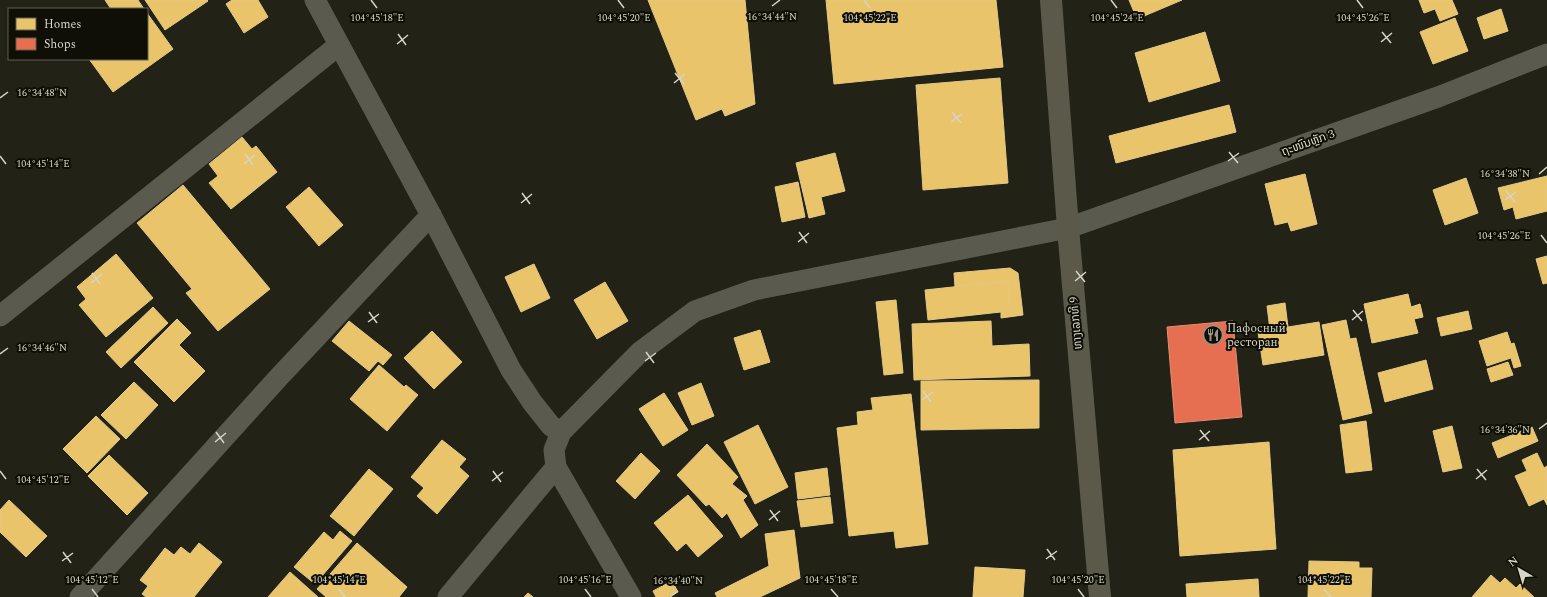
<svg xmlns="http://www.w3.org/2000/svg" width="1547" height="597" viewBox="0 0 1547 597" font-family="Spectral,'Noto Sans Lao',serif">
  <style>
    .homes { fill: #e9c46a; stroke: #e3c986 }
    .shops { fill: #e76f51; stroke: #e28e75 }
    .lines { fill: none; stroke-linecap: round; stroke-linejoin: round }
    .minor { stroke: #5b5a4e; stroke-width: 21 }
    .primary { stroke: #5a594a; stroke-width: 22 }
    .ticks { fill: none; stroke: #d6d5c8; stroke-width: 1.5 }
    .labels { text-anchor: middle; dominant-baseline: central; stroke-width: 4; stroke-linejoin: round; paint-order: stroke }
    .street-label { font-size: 12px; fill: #d6d5c8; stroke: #100f06 }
    .poi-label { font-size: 12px; fill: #d6d5c8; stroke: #100f06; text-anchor: start }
    .ticks-label { font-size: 10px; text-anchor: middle; fill: #d6d5c8; stroke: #100f06; stroke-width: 4; stroke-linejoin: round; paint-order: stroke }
  </style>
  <rect width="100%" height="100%" fill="#232217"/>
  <g class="homes">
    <path d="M 105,0 L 138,0 L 144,9 L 111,9 Z"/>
    <path d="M 145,0 L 207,0 L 208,1 L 165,30 Z"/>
    <path d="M 232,0 L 258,0 L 268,17 L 244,33 L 226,4 Z"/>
    <path d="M 648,0 L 745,0 L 755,104 L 725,116 L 722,109 L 696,120 Z"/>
    <path d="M 826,0 L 996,0 L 1003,67 L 834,84 Z"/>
    <path d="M 1129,0 L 1182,0 L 1137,19 Z"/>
    <path d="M 1419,0 L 1452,0 L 1458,14 L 1440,21 L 1435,9 L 1424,13 Z"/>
    <path d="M 1501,9 L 1508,31 L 1484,39 L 1477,18 Z"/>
    <path d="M 147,13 L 173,49 L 113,92 L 89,59 L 147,59 Z"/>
    <path d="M 1455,18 L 1468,51 L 1433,64 L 1420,32 Z"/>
    <path d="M 1205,32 L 1220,81 L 1149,102 L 1135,53 Z"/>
    <path d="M 1000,78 L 1008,183 L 923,190 L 916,85 Z"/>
    <path d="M 1229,105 L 1236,132 L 1116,163 L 1109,136 Z"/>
    <path d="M 242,137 L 252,149 L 256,146 L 277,172 L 231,209 L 209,183 L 218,176 L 209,164 Z"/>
    <path d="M 835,153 L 845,191 L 821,197 L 825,214 L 809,218 L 796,163 Z"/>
    <path d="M 1305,174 L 1317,224 L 1291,231 L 1288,222 L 1275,225 L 1265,184 Z"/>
    <path d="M 1547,176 L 1547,211 L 1516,219 L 1513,207 L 1504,210 L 1498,188 Z"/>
    <path d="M 1466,178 L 1478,213 L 1445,225 L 1433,190 Z"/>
    <path d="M 798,182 L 805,217 L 782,222 L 775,187 Z"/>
    <path d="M 183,185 L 270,289 L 218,331 L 186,293 L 192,289 L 137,223 Z"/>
    <path d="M 309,187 L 343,225 L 319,246 L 286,207 Z"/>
    <path d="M 116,254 L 153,298 L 106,337 L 79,305 L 86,299 L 77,287 Z"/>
    <path d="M 1547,256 L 1547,283 L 1543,284 L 1536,259 Z"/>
    <path d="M 534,264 L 550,298 L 521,312 L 505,277 Z"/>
    <path d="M 1010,268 L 1018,273 L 1023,315 L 1001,318 L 1001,312 L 1010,311 L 1008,281 L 955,287 L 954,273 Z"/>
    <path d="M 1008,281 L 1010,311 L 928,320 L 925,290 Z"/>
    <path d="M 605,282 L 628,321 L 597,339 L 574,300 Z"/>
    <path d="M 1408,294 L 1411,307 L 1420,304 L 1423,317 L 1414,319 L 1418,333 L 1372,343 L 1364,304 Z"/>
    <path d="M 896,300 L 903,373 L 884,375 L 876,302 Z"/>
    <path d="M 1285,303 L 1288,327 L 1319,322 L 1324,355 L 1263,365 L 1258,332 L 1270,330 L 1267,306 Z"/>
    <path d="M 153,307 L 168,323 L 121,368 L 106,352 Z"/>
    <path d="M 1468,311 L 1472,329 L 1441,336 L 1437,318 Z"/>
    <path d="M 177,319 L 191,333 L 179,345 L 205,371 L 174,402 L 134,362 Z"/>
    <path d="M 1346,320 L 1350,339 L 1356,338 L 1372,413 L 1343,420 L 1322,325 Z"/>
    <path d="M 349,321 L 392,355 L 383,365 L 378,361 L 369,371 L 332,341 Z"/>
    <path d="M 991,321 L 992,346 L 1029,344 L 1030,376 L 914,380 L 912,324 Z"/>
    <path d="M 760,330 L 770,362 L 744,370 L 734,338 Z"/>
    <path d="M 432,331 L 462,362 L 434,389 L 404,358 Z"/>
    <path d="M 1507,332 L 1511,344 L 1514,343 L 1521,366 L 1514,368 L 1511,358 L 1487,366 L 1479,341 Z"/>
    <path d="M 1426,360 L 1433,389 L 1385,402 L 1378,373 Z"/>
    <path d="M 1508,362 L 1513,375 L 1491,382 L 1487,369 Z"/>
    <path d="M 379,365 L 404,387 L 406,385 L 418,395 L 387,431 L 350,399 Z"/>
    <path d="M 1039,380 L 1039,428 L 921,430 L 921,381 Z"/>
    <path d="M 134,382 L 158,405 L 126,439 L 101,415 Z"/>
    <path d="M 701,383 L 714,416 L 692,425 L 678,393 Z"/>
    <path d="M 664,393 L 688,430 L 663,446 L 639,409 Z"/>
    <path d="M 911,394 L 928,544 L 896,548 L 894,531 L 849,536 L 837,428 L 858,425 L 857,412 L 873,410 L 871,398 Z"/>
    <path d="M 96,416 L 120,439 L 87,473 L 63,449 Z"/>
    <path d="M 1366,421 L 1372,470 L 1346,473 L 1340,425 Z"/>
    <path d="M 758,425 L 788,487 L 755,504 L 724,442 Z"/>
    <path d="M 1452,426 L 1462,468 L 1443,472 L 1433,431 Z"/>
    <path d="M 1532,427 L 1538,441 L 1498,458 L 1492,443 Z"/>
    <path d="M 442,440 L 466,459 L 459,467 L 469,476 L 437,514 L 417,496 L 424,488 L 411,477 Z"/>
    <path d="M 1269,442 L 1276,549 L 1180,556 L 1173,450 Z"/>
    <path d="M 707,444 L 738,477 L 732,484 L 747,496 L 743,500 L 758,525 L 741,538 L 727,513 L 722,518 L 709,504 L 706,506 L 677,475 Z"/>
    <path d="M 641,453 L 660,471 L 635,499 L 616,481 Z"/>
    <path d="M 1537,453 L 1544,468 L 1547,466 L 1547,505 L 1544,499 L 1529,506 L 1515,476 L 1527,471 L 1522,460 Z"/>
    <path d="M 109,455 L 148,493 L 127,515 L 88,476 Z"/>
    <path d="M 827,468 L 830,495 L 798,499 L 795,473 Z"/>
    <path d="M 369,469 L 393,489 L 354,536 L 330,516 Z"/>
    <path d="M 688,495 L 723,536 L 698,557 L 686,543 L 677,551 L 654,523 Z"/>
    <path d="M 830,497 L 833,523 L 801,527 L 797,501 Z"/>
    <path d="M 9,500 L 47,536 L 26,557 L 0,532 L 0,510 Z"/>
    <path d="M 794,530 L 800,578 L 760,597 L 717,597 L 715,593 L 769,566 L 765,534 Z"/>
    <path d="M 340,531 L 352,541 L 315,584 L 294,567 L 324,532 L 333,540 Z"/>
    <path d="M 199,543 L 222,562 L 194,597 L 146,597 L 142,594 L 148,586 L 140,580 L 165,548 L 174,555 L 181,547 L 190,554 Z"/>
    <path d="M 357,543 L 407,587 L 399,597 L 326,597 L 317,589 Z"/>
    <path d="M 1309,561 L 1359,562 L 1359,568 L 1372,568 L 1371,597 L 1308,597 Z"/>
    <path d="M 975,567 L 1025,570 L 1023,597 L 973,597 Z"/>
    <path d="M 290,572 L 318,597 L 268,597 Z"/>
    <path d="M 1491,575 L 1500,583 L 1505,578 L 1516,588 L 1520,584 L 1534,597 L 1472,597 Z"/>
    <path d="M 1258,579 L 1259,597 L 1187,597 L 1186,584 Z"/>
    <path d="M 672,581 L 678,592 L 668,597 L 656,597 L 653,591 Z"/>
    <path d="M 528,593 L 533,597 L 524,597 Z"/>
  </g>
  <path class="shops" d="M 1233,321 L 1242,417 L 1175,423 L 1167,327 Z"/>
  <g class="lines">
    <g class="minor">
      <path d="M 315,0 L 431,215 L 511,370 L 532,402 L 551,426 L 561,432 L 554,450 L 556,467 L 631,597"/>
      <path d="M 0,316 L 339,45"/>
      <path d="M 561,432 L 640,352 L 695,311 L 754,290 L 1068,228 L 1438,97 L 1547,54"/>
      <path d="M 80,597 L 279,377 L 431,215"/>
      <path d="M 448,597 L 556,467"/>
    </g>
    <path class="primary" d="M 1051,0 L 1068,228 L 1100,597"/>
  </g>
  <path class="ticks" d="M 371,0 L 377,8M 618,0 L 624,8M 864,0 L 870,8M 1111,0 L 1117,8M 1357,0 L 1363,8M 772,6 L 780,0M 1382,32 L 1391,43M 398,34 L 406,45M 1381,42 L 1392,33M 397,44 L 408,35M 675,73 L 684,84M 674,83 L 685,74M 0,98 L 8,92M 952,112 L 961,123M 951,122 L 962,114M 1229,152 L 1238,163M 245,154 L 253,165M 0,156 L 6,164M 1228,161 L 1239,153M 244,164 L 255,155M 1539,174 L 1547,167M 1506,191 L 1515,202M 522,193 L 530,204M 1505,200 L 1516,192M 521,203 L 532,194M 799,232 L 807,243M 1541,235 L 1547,243M 798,242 L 809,233M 1076,271 L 1085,282M 92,273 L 100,284M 1075,281 L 1086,272M 91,283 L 102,274M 1353,310 L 1362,321M 369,312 L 377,323M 1352,320 L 1363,311M 368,322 L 379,314M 646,352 L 654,363M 0,354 L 8,348M 645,361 L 656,353M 923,391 L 931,402M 922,400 L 933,392M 1539,429 L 1547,423M 1200,430 L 1209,441M 216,432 L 224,443M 1199,440 L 1210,431M 215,442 L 226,433M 1477,469 L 1486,480M 0,471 L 6,479M 493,471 L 501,482M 1476,479 L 1487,470M 492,481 L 503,472M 770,510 L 778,521M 769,520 L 780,511M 1047,549 L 1055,560M 63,552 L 71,563M 1046,559 L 1057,551M 62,561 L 73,553M 92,589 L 98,597M 339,589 L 345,597M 585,589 L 591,597M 831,589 L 838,597M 1078,589 L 1084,597M 1324,589 L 1331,597M 670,597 L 678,591"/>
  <defs>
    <symbol id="restaurant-ring" viewBox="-11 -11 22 22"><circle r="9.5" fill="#100f06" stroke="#97968a" stroke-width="1.5"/><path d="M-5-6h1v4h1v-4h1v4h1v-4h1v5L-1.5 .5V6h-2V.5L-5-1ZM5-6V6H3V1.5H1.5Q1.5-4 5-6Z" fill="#97968a"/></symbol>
  </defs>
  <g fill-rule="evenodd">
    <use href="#restaurant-ring" x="1202" y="324" width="22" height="22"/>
  </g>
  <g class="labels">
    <g class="street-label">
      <text transform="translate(1308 143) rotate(-20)">ຖະໜົນຫຼັກ 3</text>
      <text transform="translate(1076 323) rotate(-95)">ທາງເລກທີ 9</text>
    </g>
    <g class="poi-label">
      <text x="1227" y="328">Пафосный<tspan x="1227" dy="14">ресторан</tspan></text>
    </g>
  </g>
  <g class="ticks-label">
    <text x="772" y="20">16°34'44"N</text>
    <text x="377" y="21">104°45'18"E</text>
    <text x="624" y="21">104°45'20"E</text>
    <text x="870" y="21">104°45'22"E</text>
    <text x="1117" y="21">104°45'24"E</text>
    <text x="1363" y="21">104°45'26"E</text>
    <text x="42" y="96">16°34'48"N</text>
    <text x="43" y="167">104°45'14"E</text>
    <text x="1505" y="177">16°34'38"N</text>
    <text x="1504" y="239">104°45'26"E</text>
    <text x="42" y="351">16°34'46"N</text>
    <text x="1505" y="433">16°34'36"N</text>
    <text x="43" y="483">104°45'12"E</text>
    <text x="92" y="583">104°45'12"E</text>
    <text x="339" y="583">104°45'14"E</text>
    <text x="585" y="583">104°45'16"E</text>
    <text x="831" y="583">104°45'18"E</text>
    <text x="1078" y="583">104°45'20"E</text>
    <text x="1324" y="583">104°45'22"E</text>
    <text x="678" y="584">16°34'40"N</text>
  </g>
  <rect x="8" y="8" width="140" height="52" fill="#100f06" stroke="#5f5e54"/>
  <rect x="16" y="18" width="20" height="12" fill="#e9c46a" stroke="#5f5e54"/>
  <text x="44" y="28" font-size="12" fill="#d6d5c8">Homes</text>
  <rect x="16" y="38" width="20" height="12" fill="#e76f51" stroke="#5f5e54"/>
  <text x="44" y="48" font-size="12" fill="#d6d5c8">Shops</text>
  <g transform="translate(1519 569) rotate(322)" stroke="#100f06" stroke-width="3" paint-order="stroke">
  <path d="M0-3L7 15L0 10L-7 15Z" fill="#d6d5c8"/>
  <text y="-6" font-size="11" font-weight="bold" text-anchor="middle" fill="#d6d5c8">N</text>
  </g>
</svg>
